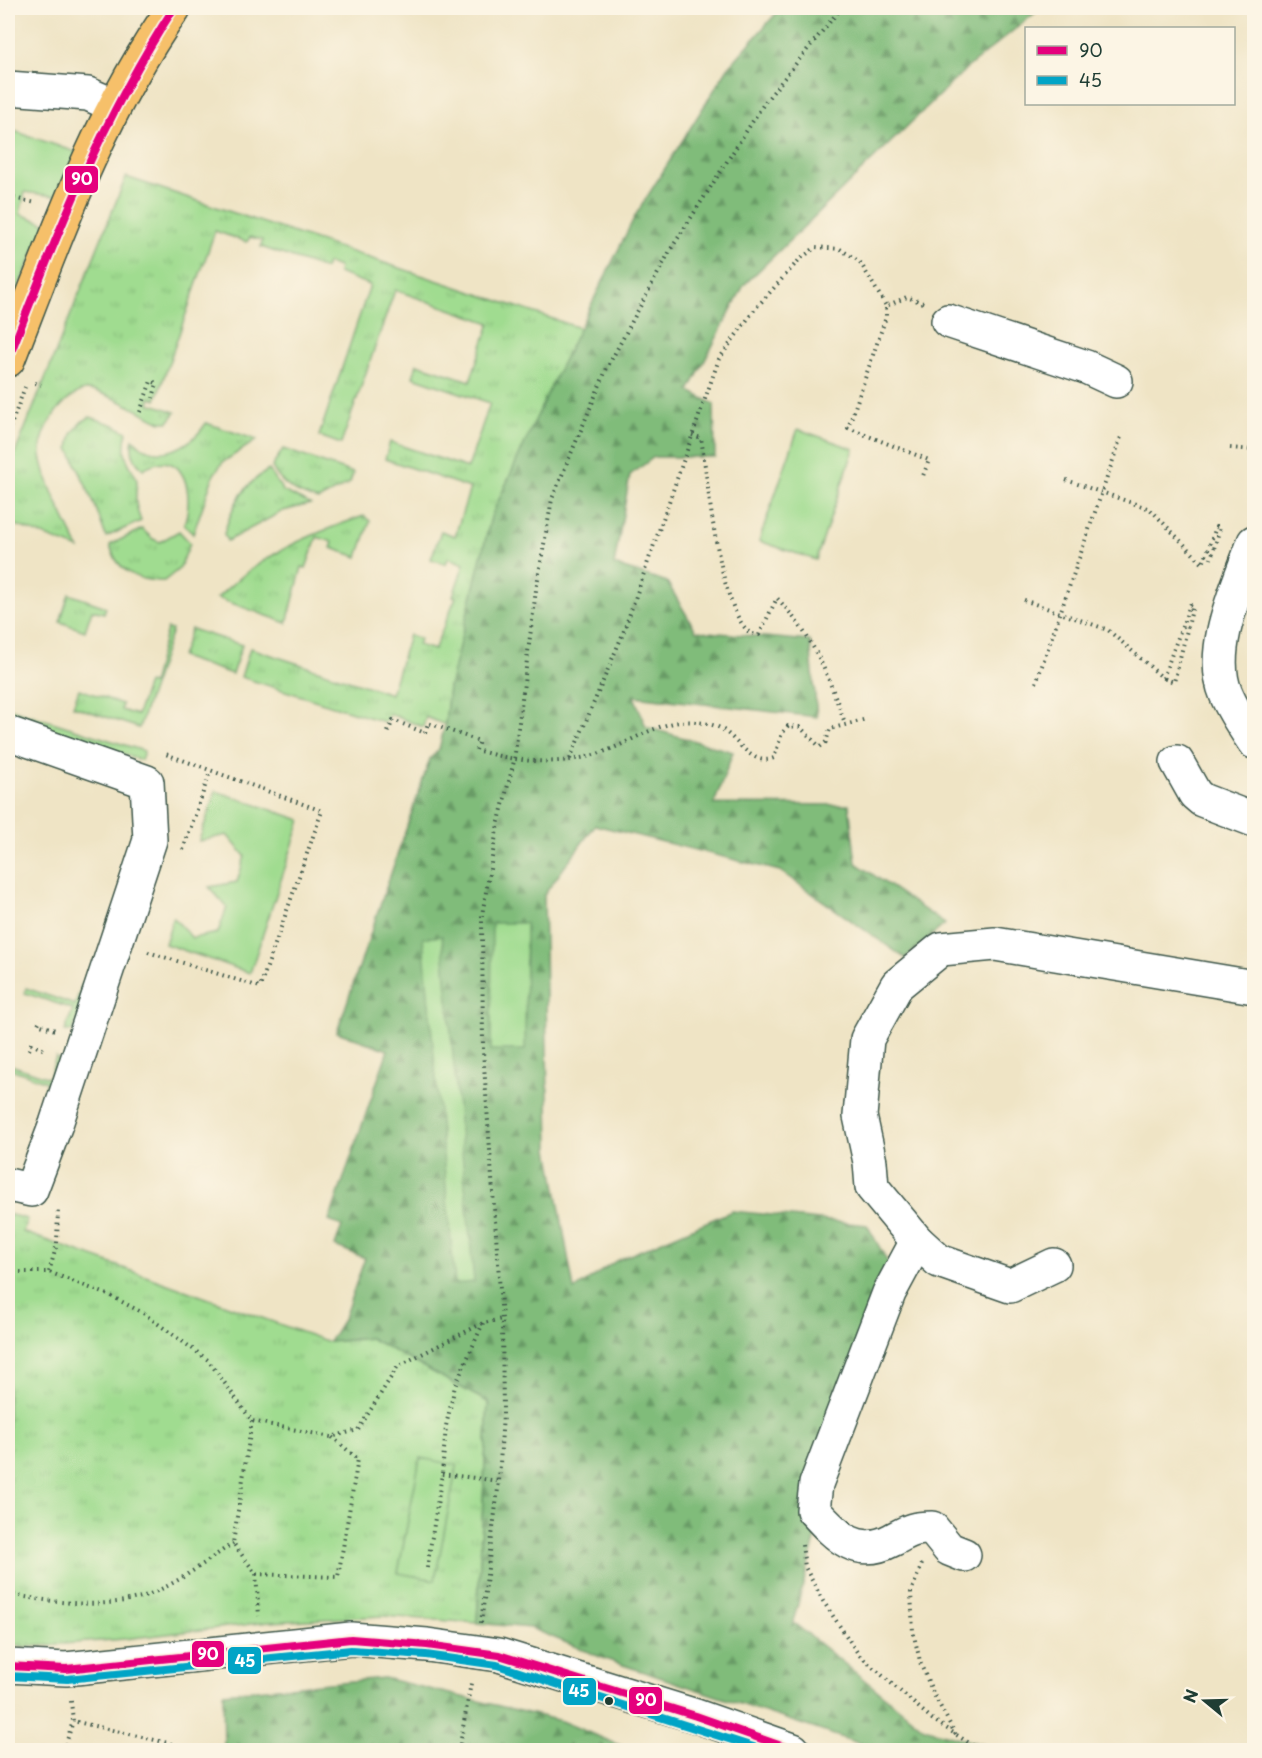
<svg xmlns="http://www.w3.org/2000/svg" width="1262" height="1758" viewBox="0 0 1262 1758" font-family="'Playpen Sans',sans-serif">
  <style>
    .grass { fill: url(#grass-tufts); stroke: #608c62; stroke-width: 1.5 }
    .forest { fill: url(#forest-firs); stroke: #507c57; stroke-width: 1.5 }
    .garden { fill: #a0dc90; stroke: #608c62; stroke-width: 1.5 }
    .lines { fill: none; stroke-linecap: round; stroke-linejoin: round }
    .minor-casing { stroke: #3e564a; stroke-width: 36 }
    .major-casing { stroke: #3e564a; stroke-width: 36 }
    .path { stroke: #3e564a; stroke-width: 4; stroke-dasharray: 1.5 4.5; stroke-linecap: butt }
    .minor { stroke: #fff; stroke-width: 33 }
    .major { stroke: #f6c06b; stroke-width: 33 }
    .bus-1-casing { stroke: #fcf5e5; stroke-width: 12 }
    .bus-2-casing { stroke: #fcf5e5; stroke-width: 12 }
    .bus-1 { stroke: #e5007d; stroke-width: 8 }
    .bus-2 { stroke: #02a4c6; stroke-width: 8 }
    .bus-dot { fill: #1f3d34; stroke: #fcf5e5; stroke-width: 2 }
    .line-badge { stroke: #fcf5e5; stroke-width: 2 }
    .badge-label { font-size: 16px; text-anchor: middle; font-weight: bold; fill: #fff }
  </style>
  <defs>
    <pattern id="grass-tufts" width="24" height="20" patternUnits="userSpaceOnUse" patternTransform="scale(1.5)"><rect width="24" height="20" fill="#a0dc90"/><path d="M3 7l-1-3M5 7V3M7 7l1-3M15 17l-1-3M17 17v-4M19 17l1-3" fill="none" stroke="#89be7d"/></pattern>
    <pattern id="forest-firs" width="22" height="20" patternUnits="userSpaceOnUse" patternTransform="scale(1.5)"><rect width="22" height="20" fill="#80bc7a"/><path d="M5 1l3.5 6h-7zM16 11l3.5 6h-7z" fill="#689a65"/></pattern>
  </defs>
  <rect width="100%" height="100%" fill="#fcf5e5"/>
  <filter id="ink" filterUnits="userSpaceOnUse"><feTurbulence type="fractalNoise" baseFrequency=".0167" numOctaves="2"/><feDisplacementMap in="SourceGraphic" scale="12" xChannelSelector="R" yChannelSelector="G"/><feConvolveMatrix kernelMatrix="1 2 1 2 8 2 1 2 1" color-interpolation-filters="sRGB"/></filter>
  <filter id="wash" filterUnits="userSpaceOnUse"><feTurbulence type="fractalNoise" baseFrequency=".008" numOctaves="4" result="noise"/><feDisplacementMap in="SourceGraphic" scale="24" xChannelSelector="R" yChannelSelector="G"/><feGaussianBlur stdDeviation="1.35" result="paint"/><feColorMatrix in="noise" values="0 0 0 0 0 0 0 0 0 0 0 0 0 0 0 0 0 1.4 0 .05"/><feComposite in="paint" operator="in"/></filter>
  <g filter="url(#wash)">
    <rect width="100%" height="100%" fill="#efe4c5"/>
    <g class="grass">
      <path d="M 126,177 L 580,328 L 549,390 L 449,687 L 445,725 L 426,717 L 423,727 L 390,714 L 384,722 L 241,677 L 250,648 L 391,694 L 409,635 L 420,639 L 418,645 L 434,650 L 456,597 L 453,596 L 464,564 L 448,558 L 446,564 L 431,559 L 441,531 L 455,536 L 470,488 L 385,459 L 390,442 L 468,468 L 490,403 L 413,377 L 417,364 L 470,381 L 490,323 L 395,290 L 341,444 L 319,436 L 370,285 L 338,273 L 339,267 L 327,263 L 325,269 L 261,247 L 262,240 L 250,237 L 247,242 L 215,231 L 156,400 L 151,398 L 149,403 L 176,412 L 168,422 L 161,422 C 144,415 102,388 85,390 C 77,391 68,400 62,405 C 51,416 39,439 41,455 C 46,487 66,520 79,549 L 8,522 L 8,471 Z"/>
      <path d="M 90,417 L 114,425 L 127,432 C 118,462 138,470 137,483 C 135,498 135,506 141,521 L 106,537 L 96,508 L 69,448 L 72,434 L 81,422 Z"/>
      <path d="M 206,423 L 257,440 L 223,462 L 214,474 L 193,534 L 184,524 C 195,494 184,444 143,469 C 133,461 130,451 133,439 C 155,466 192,447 206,423 Z"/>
      <path d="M 283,449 L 353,473 L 350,483 L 318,500 C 298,494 281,486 272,467 Z"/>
      <path d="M 269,470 L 283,491 L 310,504 L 283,511 L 227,541 L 224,534 C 232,506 243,484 269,470 Z"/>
      <path d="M 364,516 L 370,521 L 358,557 L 331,548 L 333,542 L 317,537 L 306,568 L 302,567 L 287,623 L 217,598 C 261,555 307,535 364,516 Z"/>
      <path d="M 142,529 L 153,539 L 160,542 L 179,531 L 190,543 L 180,568 L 164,581 C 139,582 116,571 110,545 Z"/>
      <path d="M 69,594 L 106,607 L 104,613 L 92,610 L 85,631 L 60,622 Z"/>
      <path d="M 167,629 L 172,630 L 139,728 L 73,706 L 79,689 L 122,704 L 121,710 L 137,715 L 148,683 L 152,684 Z"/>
      <path d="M 191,629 L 242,645 L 232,674 L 181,657 Z"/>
      <path d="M 8,708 L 144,751 L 141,760 L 8,716 Z"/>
      <path d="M 82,984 L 87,988 L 73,1031 L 65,1031 L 73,1009 L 25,993 L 26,988 L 75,1005 Z"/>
      <path d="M 56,1057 L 61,1062 L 45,1106 L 39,1106 L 47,1082 L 8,1068 L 8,1064 L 49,1078 Z"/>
      <path d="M 8,1214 L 27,1219 L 23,1232 L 329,1342 L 370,1338 L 488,1402 L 477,1623 L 383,1616 L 269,1622 L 124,1639 L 26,1647 L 8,1643 Z"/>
    </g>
    <g class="forest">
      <path d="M 781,8 L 1041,8 L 967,68 L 744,285 L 689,391 L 714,404 L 715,457 L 654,457 L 630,475 L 614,565 L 667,582 L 696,631 L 810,641 L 817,717 L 634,696 L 646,727 L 733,752 L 714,804 L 849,805 L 856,863 L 945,924 L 905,958 L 780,871 L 595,825 L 544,895 L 549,1149 L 574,1290 L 616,1261 L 732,1211 L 867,1225 L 889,1264 L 792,1626 L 795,1624 L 924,1728 L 1001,1750 L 879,1750 L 605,1659 L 531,1628 L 477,1623 L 488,1402 L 370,1338 L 329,1342 L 344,1318 L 365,1258 L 335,1246 L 342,1226 L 329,1221 L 388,1050 L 337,1032 L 430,759 L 439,749 L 445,725 L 449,687 L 491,517 L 549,390 L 635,216 L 728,68 Z"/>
      <path d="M 384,1678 L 561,1721 L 631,1750 L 224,1750 L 223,1693 Z"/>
    </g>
    <g class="garden">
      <path d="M 8,129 L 76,152 L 60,197 L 25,192 L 20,214 L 47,224 L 8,309 Z"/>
      <path d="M 798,429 L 854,449 L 816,560 L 759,541 Z"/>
      <path d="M 216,791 L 301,820 L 250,973 L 165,944 L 173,917 L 192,938 L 218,933 L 227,907 L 209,887 L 237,882 L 245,856 L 227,835 L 199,841 Z"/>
      <path d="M 492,923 L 526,923 L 525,1050 L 491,1050 Z"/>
      <path d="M 442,936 L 474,1282 L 455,1284 L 423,938 Z"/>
      <path d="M 420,1458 L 457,1465 L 435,1580 L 398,1573 Z"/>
    </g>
  </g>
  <g filter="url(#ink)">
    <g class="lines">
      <defs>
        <g id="minor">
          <path d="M 8,88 L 88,94 L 113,105"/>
          <path d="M 948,321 L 1086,367 L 1116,381"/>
          <path d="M 1254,542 C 1239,585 1207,649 1226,694 C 1233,711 1244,727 1254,742"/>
          <path d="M 8,733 L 147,782 L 150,840 L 56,1124 L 31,1190 L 8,1185"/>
          <path d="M 1177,762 L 1195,794 L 1202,800 L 1254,820"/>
          <path d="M 917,1241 L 889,1293 L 816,1484 L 813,1510 C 836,1535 856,1559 892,1540 C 909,1531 912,1528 932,1528 L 949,1549 L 964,1555"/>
          <path d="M 1054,1265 L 1010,1286 L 939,1261 L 917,1241 L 872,1187 L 870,1162 L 860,1116 L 867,1039 L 897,985 L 941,949 L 995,944 L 1254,987"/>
          <path d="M 8,1666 L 66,1669 L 351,1639 L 427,1645 L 499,1655 L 696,1716 L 793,1750"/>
        </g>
        <path id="major" d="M 8,360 C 55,239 99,114 174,8"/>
      </defs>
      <use href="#minor" class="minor-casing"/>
      <use href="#major" class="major-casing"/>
      <g class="path">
        <path d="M 8,197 L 36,203"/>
        <path d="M 923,303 L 907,297 L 886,306 L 886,317 L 848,428 L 929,460 L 923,476"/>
        <path d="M 35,383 L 41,385"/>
        <path d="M 140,412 L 151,381 L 157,383 L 153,398"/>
        <path d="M 8,433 L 25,387"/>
        <path d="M 692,435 L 701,438 C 708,481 718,601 747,630 C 750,634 754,634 759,635 L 777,598 C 815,639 826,671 845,723"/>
        <path d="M 1230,448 L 1254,450"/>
        <path d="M 1066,480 L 1150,509 L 1203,564 L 1216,527 L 1220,528 L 1211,559"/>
        <path d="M 1024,600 L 1108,630 L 1163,678 L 1190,605 L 1193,606 L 1174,682 L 1163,678"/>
        <path d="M 1036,683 L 1122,434"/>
        <path d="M 388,732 L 393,720 L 425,733 L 428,723 L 479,741 L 476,750 C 521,763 561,767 606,751 C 635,740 664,718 696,722 C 705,723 713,724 722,729 C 738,740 753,767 774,758 L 782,733 L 788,726 L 800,727 L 820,747 L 826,742 L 830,729 L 867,719"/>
        <path d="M 570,759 L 622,636 L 719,359 L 755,309 L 799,260 L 816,247 L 840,249 L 860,262 L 886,306"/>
        <path d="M 183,850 L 210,772"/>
        <path d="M 148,952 L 260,987 L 322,811 L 163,753"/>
        <path d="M 39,1022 L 38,1024 L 55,1030"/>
        <path d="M 29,1050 L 31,1044 L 47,1051"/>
        <path d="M 8,1272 L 49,1272 L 111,1296 L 143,1313 L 208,1360 L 252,1421 L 331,1437 L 358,1430 L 398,1366 L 483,1323 L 502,1319"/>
        <path d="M 49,1272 L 57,1244 L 58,1208"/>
        <path d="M 252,1421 L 233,1543 L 256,1574 L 259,1616"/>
        <path d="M 442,1474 L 499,1481"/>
        <path d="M 802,1545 L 805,1567 L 823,1601 L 859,1655 L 932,1719 L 980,1750"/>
        <path d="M 922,1564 L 911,1592 L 913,1632 L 921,1665 L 934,1695 L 956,1735"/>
        <path d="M 427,1568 L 442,1474 L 446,1426 L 455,1386 L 483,1323"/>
        <path d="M 256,1574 L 338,1577 L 358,1459 L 332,1437"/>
        <path d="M 8,1594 C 54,1602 104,1611 150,1594 C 180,1582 207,1561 233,1543"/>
        <path d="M 481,1623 L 499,1481 L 503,1414 L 502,1319 L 483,1051 L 482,915 L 497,829 L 514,761 L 536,590 L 552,499 L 607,368 L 671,249 L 765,102 L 841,8"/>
        <path d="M 71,1701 L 73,1721 L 198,1750"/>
        <path d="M 64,1750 L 73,1721"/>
        <path d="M 459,1750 L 471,1683"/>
      </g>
      <use href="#minor" class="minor"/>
      <use href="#major" class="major"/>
      <defs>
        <g id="bus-1">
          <path d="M 8,360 C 55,238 102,118 174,8"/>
          <path d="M 8,1666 L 66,1669 L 351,1639 L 427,1645 L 499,1655 L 696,1716 L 793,1750"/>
        </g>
        <path id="bus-2" d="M 8,1676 L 67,1679 L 351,1650 L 426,1655 L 497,1665 L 763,1750"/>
      </defs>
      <use href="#bus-1" class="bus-1-casing"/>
      <use href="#bus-2" class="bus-2-casing"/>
      <use href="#bus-1" class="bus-1"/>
      <use href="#bus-2" class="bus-2"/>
    </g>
  </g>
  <circle class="bus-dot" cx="609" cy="1701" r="5"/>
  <g class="line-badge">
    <rect x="64" y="165" width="35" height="29" rx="6" fill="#e5007d"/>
    <rect x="191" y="1640" width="34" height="28" rx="6" fill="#e5007d"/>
    <rect x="227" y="1646" width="35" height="29" rx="6" fill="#02a4c6"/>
    <rect x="562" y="1677" width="35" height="29" rx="6" fill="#02a4c6"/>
    <rect x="628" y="1686" width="35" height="29" rx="6" fill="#e5007d"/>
  </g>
  <g class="badge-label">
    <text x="82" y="185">90</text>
    <text x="208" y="1660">90</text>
    <text x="245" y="1667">45</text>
    <text x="579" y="1697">45</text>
    <text x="646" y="1706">90</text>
  </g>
  <rect width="1262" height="1758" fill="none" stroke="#fcf5e5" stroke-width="30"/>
  <rect x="1025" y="27" width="210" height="78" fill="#fcf5e5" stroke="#a4ab9e" stroke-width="1.5"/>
  <rect x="1037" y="46" width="30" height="9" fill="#e5007d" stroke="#a4ab9e" stroke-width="1.5"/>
  <text x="1079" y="57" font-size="18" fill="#1f3d34">90</text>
  <rect x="1037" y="76" width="30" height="9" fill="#02a4c6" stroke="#a4ab9e" stroke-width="1.5"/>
  <text x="1079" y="87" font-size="18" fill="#1f3d34">45</text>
  <g transform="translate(1205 1701) rotate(289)" stroke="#fcf5e5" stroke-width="4.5" paint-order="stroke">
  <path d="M0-4.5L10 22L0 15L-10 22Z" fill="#1f3d34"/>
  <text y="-9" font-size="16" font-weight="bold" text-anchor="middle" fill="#1f3d34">N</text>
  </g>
</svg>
